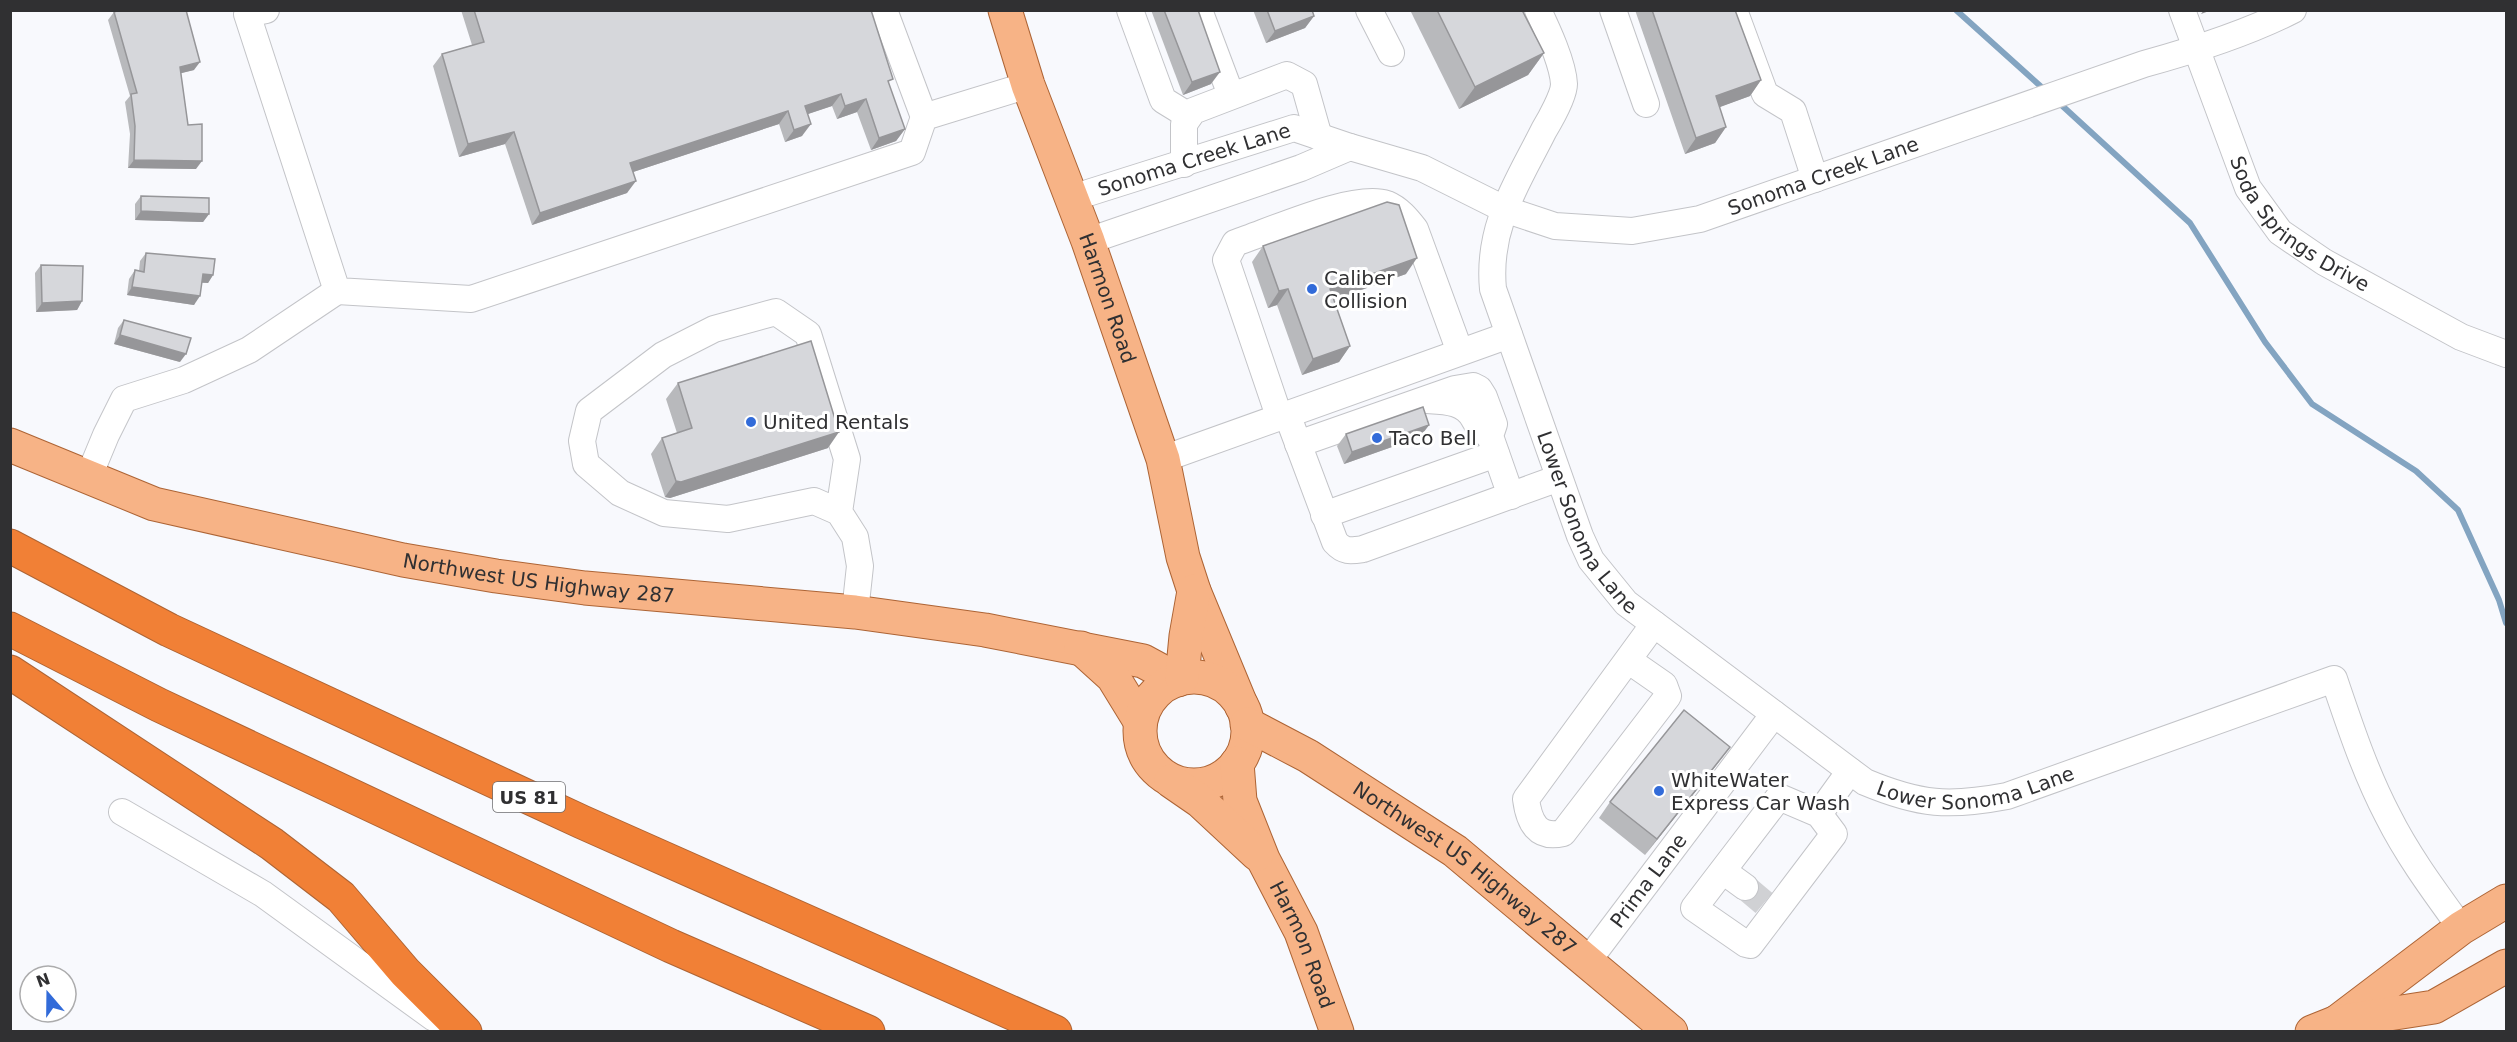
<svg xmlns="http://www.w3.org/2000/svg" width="2517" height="1042" viewBox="0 0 2517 1042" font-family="'DejaVu Sans',sans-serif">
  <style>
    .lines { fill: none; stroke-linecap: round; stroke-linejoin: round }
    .stream { stroke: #83a4c1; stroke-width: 6 }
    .minor-tunnel { stroke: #d0d1d4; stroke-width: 26; stroke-dasharray: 26 13; stroke-linecap: butt }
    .minor-casing { stroke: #c3c4c8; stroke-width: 28 }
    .major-casing { stroke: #ad6435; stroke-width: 35 }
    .highway-casing { stroke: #ad6435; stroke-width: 35 }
    .minor { stroke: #fff; stroke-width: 26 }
    .major { stroke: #f7b386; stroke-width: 33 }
    .highway { stroke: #f18036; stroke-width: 33 }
    .wall { fill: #b8b9bc }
    .shaded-wall { fill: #969699 }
    .building { fill: #d6d7db; stroke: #969699; stroke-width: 1.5 }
    .poi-dot { fill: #326bd9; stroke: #fff; stroke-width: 2 }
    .labels { text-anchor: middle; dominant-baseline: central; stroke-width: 6; stroke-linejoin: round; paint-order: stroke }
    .shield { fill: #fff; stroke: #6e6e70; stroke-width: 1.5 }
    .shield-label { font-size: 18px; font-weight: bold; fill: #303032 }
    .street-label { font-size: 20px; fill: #303032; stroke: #fff }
    .poi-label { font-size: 20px; fill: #303032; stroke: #fff; text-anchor: start }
  </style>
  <rect width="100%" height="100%" fill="#f8f9fd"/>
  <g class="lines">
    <g class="stream">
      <path d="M 1956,10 L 2047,92"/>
      <path d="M 2057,101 L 2190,223 L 2265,342 L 2312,404 L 2416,471 L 2458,510 L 2499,600 L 2506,623"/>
    </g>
    <path class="minor-tunnel" d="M 1745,887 L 1764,903"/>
    <defs>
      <g id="minor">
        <path d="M 266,10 L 247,14 L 337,291 L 471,299 L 912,152 L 924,117 L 1028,85"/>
        <path d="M 884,10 L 924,117"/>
        <path d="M 1130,10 L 1163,100 L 1189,116"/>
        <path d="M 1199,10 L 1231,95"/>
        <path d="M 1369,10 L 1391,53"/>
        <path id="s1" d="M 1538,10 C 1547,29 1563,63 1564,84 C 1564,95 1550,120 1544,130 C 1517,184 1487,226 1493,289 L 1580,536 L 1591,560 L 1626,603 L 1865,782 C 1920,805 1949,807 2007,796 L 2334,679 C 2350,726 2365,772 2388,816 C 2408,856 2435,892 2461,928"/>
        <path d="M 1613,10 L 1646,104"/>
        <path d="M 1734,10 L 1765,94 L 1793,111 L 1815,179"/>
        <path id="s2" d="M 2182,10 L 2248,188 L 2280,232 L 2324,262 L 2461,337 L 2506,354"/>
        <path d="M 1184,164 L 1184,124 L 1193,111 L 1287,75 L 1304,84 L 1319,137"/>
        <path id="s3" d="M 1072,198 L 1294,128 L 1350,147 L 1422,168 L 1504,209 L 1555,226 L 1632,231 L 1700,219 L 2144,64 C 2195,50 2246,34 2293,10"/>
        <path d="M 1088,241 L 1301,168 L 1350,147"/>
        <path d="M 1427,400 C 1445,401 1465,401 1474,419 C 1479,428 1481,430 1490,436"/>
        <path d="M 1287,414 L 1335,542 C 1344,552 1350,551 1363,549 L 1559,478"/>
        <path d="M 1279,416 L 1226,260 L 1235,243 C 1271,231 1353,193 1387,204 C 1399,209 1407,219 1415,229 L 1460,352"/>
        <path d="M 1298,444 L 1455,389 L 1473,386 L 1479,389 L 1484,397 L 1494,424 L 1490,436 L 1511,496"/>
        <path d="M 1163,459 L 1509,335"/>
        <path d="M 89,476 L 106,435 L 124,399 L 184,380 L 249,350 L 337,291"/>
        <path d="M 839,512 L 847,459 L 808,334 L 776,312 L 714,329 L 663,355 L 589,411 L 582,441 L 586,464 L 620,493 L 664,513 L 728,519 L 814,501 L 839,512 L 855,537 L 860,566 L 855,612"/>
        <path d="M 1324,515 L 1496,454"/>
        <path d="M 1628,660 L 1664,685 L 1668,696 L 1563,833 C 1537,839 1529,822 1526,799 L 1654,624"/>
        <path d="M 122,812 L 263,894 L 434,1018"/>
        <path d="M 1819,814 L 1834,834 L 1750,945 L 1746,944 L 1694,908 L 1779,797 L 1819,814 L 1850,771"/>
        <path d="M 1723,871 L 1745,887"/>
        <path id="s4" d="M 1587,962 L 1774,714"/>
      </g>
      <g id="major">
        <path id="s5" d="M 1005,10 L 1028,85 L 1088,241 L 1163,459 L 1183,557 L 1194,591 L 1242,707"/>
        <path id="s6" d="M 10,445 L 154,504 L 403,560 L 496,576 L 585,588 L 855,612 L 985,630 L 1143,661 L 1178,680"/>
        <path d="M 1081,648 L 1113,677 L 1140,721"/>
        <circle cx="1194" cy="731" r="54"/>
        <path d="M 1182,678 L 1186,636 L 1194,591"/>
        <path id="s7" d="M 1247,724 L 1308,756 L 1455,851 L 1671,1032"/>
        <path id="s8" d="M 1237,763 L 1240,801 L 1263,859 L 1301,932 L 1337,1032"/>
        <path d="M 1171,781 L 1200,801 L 1257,854"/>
        <path d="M 2337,1022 L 2461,928 L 2506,901"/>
        <path d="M 2312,1032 L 2337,1022 L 2434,1007 L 2506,966"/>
      </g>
      <g id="highway">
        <path d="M 10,546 L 169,630 L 582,822 L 1055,1032"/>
        <path d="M 10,629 L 159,705 L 671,946 L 868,1032"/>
        <path d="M 10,672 L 272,844 L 341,897 L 405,972 L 465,1032"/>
      </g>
    </defs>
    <use href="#minor" class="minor-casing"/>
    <use href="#major" class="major-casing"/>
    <use href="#highway" class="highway-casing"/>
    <use href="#minor" class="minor"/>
    <use href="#major" class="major"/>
    <use href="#highway" class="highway"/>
  </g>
  <g class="wall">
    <path d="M 461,10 L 871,10 L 889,85 L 905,129 L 896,141 L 871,150 L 857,112 L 837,119 L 832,106 L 808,114 L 802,136 L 785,142 L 779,124 L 633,172 L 627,193 L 532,225 L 505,144 L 459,157 L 433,66 L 442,54 L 472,45 Z"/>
    <path d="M 1151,10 L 1198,10 L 1211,84 L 1183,95 Z"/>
    <path d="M 1253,10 L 1312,10 L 1314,16 L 1305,28 L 1266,43 Z"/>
    <path d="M 1410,10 L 1522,10 L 1544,53 L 1528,75 L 1459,109 Z"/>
    <path d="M 1635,10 L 1735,10 L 1761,80 L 1750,96 L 1719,107 L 1726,127 L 1715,143 L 1685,154 Z"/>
    <path d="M 114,12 L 194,70 L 181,73 L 188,125 L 196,169 L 128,168 L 130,134 L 125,102 L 130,96 L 108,20 Z"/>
    <path d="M 141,196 L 209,214 L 203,222 L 135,220 L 135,204 Z"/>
    <path d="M 1263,246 L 1406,274 L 1334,300 L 1350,346 L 1339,362 L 1302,375 L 1277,305 L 1268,308 L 1252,262 Z"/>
    <path d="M 146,253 L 213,275 L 208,283 L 201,283 L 194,305 L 127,295 L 129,279 L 135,270 L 139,271 L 140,261 Z"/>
    <path d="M 41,265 L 82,301 L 77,310 L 36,312 L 35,273 Z"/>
    <path d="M 124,320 L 180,362 L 114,344 L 118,328 Z"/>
    <path d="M 678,383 L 828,448 L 670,498 L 665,497 L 651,454 L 662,438 L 677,433 L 666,399 Z"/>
    <path d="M 1429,425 L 1420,437 L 1344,464 L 1337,446 L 1346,434 Z"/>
    <path d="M 1718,763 L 1645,855 L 1599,818 L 1610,802 Z"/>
  </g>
  <g class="shaded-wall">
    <path d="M 2204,10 L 2212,10 L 2201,14 Z"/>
    <path d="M 1314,16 L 1305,28 L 1266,43 L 1275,31 Z"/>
    <path d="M 1544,53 L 1528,75 L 1459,109 L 1475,87 Z"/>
    <path d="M 200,62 L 194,70 L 174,75 L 180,67 Z"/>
    <path d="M 1220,72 L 1211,84 L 1183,95 L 1192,82 Z"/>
    <path d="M 1761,80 L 1750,96 L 1704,113 L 1716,96 Z"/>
    <path d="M 841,94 L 832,106 L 796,118 L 805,106 Z"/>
    <path d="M 866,99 L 857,112 L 837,119 L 845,106 Z"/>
    <path d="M 788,111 L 779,124 L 621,176 L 630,163 Z"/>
    <path d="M 811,124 L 802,136 L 785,142 L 794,130 Z"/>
    <path d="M 1726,127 L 1715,143 L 1685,154 L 1696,138 Z"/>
    <path d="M 905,129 L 896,141 L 871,150 L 879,138 Z"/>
    <path d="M 514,132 L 505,144 L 459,157 L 468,144 Z"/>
    <path d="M 134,160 L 202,161 L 196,169 L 128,168 Z"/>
    <path d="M 636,181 L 627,193 L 532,225 L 540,213 Z"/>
    <path d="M 141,211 L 209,214 L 203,222 L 135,220 Z"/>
    <path d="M 1417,258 L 1406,274 L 1318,305 L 1330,289 Z"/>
    <path d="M 203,274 L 213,275 L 208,283 L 197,282 Z"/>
    <path d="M 132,287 L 200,296 L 194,305 L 127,295 Z"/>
    <path d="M 1288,289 L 1277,305 L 1268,308 L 1279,291 Z"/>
    <path d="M 82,301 L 77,310 L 36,312 L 42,303 Z"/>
    <path d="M 120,335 L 186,354 L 180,362 L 114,344 Z"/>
    <path d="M 1350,346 L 1339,362 L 1302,375 L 1313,359 Z"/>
    <path d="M 1429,425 L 1420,437 L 1344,464 L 1352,452 Z"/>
    <path d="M 839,432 L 828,448 L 670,498 L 665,497 L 676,481 Z"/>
    <path d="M 1730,747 L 1718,763 L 1645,855 L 1657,839 Z"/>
  </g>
  <g class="building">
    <path d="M 120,10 L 186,10 L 200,62 L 180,67 L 188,125 L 202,124 L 202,161 L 134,160 L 135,126 L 131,94 L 137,93 L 114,12 Z"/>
    <path d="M 474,10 L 871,10 L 893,79 L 888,81 L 905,129 L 879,138 L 866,99 L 845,106 L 841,94 L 805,106 L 811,124 L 794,130 L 788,111 L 630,163 L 636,181 L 540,213 L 514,132 L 468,144 L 442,54 L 484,42 Z"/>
    <path d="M 1164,10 L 1198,10 L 1220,72 L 1192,82 Z"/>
    <path d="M 1267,10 L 1312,10 L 1314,16 L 1275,31 Z"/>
    <path d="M 1437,10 L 1522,10 L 1544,53 L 1475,87 Z"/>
    <path d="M 1652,10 L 1735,10 L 1761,80 L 1716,96 L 1726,127 L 1696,138 Z"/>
    <path d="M 141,196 L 209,198 L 209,214 L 141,211 Z"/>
    <path d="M 1387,202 L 1399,205 L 1417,258 L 1330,289 L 1350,346 L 1313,359 L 1288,289 L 1279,291 L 1263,246 Z"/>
    <path d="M 146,253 L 215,259 L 213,275 L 203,274 L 200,296 L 132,287 L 135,270 L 144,272 Z"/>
    <path d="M 41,265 L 83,266 L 82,301 L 42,303 Z"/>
    <path d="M 124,320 L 191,338 L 186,354 L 120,335 Z"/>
    <path d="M 811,341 L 839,432 L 681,482 L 676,481 L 662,438 L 692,428 L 678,383 Z"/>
    <path d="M 1423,407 L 1429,425 L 1352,452 L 1346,434 Z"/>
    <path d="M 1684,710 L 1730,747 L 1657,839 L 1610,802 Z"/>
  </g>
  <g class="poi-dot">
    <circle cx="1312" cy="289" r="6"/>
    <circle cx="751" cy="422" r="6"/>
    <circle cx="1377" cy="438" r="6"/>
    <circle cx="1659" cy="791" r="6"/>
  </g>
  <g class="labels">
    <rect class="shield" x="493" y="782" width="72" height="30" rx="4.5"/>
    <g class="shield-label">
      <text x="529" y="797">US 81</text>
    </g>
    <g class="street-label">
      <text stroke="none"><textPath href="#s3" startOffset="128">Sonoma Creek Lane</textPath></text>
      <text stroke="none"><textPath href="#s3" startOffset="789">Sonoma Creek Lane</textPath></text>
      <text stroke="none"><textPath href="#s2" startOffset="252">Soda Springs Drive</textPath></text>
      <text stroke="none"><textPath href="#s5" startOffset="306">Harmon Road</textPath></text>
      <text stroke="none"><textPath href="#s1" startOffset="552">Lower Sonoma Lane</textPath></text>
      <text stroke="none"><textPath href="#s6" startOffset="548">Northwest US Highway 287</textPath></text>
      <text stroke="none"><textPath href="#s1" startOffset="1056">Lower Sonoma Lane</textPath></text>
      <text stroke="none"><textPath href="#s7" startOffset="262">Northwest US Highway 287</textPath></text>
      <text stroke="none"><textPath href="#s4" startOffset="102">Prima Lane</textPath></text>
      <text stroke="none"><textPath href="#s8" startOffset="195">Harmon Road</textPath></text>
    </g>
    <g class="poi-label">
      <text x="1324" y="278">Caliber<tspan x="1324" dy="23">Collision</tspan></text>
      <text x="763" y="422">United Rentals</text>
      <text x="1389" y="438">Taco Bell</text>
      <text x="1671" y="780">WhiteWater<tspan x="1671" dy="23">Express Car Wash</tspan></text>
    </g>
  </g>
  <rect width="2517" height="1042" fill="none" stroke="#303032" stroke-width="24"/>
  <g transform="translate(48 994) rotate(340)"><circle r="28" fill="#ffffff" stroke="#acacad" stroke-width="1.5"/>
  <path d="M0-4.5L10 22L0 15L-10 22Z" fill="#326bd9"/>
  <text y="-9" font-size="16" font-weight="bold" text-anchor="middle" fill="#303032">N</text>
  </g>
</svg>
